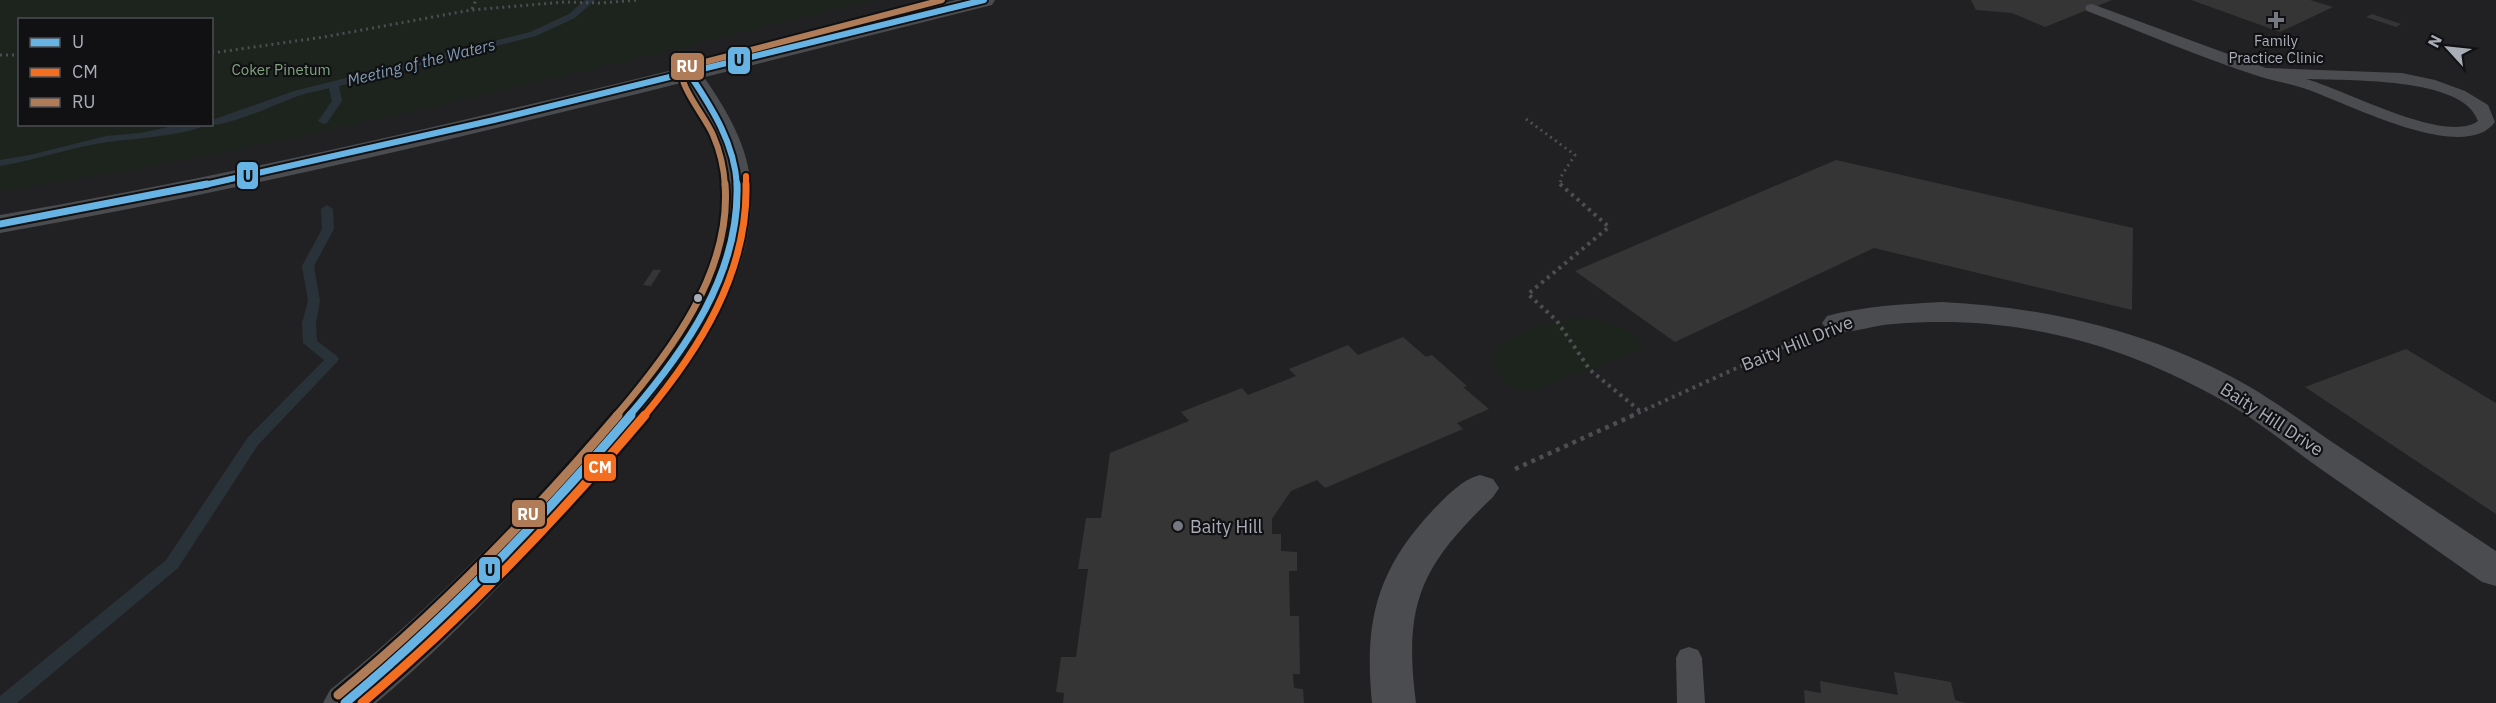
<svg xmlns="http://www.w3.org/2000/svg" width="2496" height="703" viewBox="0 0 2496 703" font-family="'IBM Plex Sans',sans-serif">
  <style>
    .built { fill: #212123; fill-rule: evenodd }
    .green { fill: #1d241e; fill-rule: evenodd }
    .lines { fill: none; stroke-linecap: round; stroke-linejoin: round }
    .stream { fill: #2a3239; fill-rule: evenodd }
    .building { fill: #353536 }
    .path-far2 { stroke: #4d4e52; stroke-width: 3; stroke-dasharray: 2 4; stroke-linecap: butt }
    .path-far1 { stroke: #4d4e52; stroke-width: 4; stroke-dasharray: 3 4.5; stroke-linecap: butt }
    .path { stroke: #4d4e52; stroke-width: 4.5; stroke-dasharray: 4 5; stroke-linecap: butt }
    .service { fill: #4b4c50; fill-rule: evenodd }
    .minor { fill: #4b4c50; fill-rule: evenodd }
    .tertiary { fill: #4b4c50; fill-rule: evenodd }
    .bus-1-far2-casing { stroke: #111113; stroke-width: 10 }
    .bus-1-far1-casing { stroke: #111113; stroke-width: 11 }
    .bus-1-casing { stroke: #111113; stroke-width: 14 }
    .bus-2-far2-casing { stroke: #111113; stroke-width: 10 }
    .bus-2-far1-casing { stroke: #111113; stroke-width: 11 }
    .bus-2-casing { stroke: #111113; stroke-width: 14 }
    .bus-3-far2-casing { stroke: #111113; stroke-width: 10 }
    .bus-3-far1-casing { stroke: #111113; stroke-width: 11 }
    .bus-3-casing { stroke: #111113; stroke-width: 14 }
    .bus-1-far2 { stroke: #67b3e3; stroke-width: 6 }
    .bus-1-far1 { stroke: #67b3e3; stroke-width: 7 }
    .bus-1 { stroke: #67b3e3; stroke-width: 9 }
    .bus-2-far2 { stroke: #f36e21; stroke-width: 6 }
    .bus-2-far1 { stroke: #f36e21; stroke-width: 7 }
    .bus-2 { stroke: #f36e21; stroke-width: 9 }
    .bus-3-far2 { stroke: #b07c57; stroke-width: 6 }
    .bus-3-far1 { stroke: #b07c57; stroke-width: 7 }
    .bus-3 { stroke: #b07c57; stroke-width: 9 }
    .poi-dot { fill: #757880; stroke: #111113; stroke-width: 2 }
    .bus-dot { fill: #a8adb8; stroke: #111113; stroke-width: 2 }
    .labels { text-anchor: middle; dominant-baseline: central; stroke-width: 4.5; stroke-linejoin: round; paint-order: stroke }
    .far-poi-label { font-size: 15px; fill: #a8adb8; stroke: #111113 }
    .far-park-label { font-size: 15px; fill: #7fa381; stroke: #111113 }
    .far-water-label { font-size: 16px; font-style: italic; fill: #7f9bb3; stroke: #111113 }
    .street-label { font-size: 18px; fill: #a8adb8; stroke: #111113 }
    .poi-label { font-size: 18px; fill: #a8adb8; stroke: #111113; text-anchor: start }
    .line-badge { stroke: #111113; stroke-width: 2 }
    .badge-label { font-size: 16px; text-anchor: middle; font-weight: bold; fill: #fff }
    .pale-badge-label { font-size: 16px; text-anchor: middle; font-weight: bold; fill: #111 }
  </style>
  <rect width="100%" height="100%" fill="#171717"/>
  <path class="built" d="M 0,0 L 2496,0 L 2496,703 L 0,703 ZM 20,20 L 212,20 L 212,124 L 20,124 Z"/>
  <g class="green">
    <path d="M 0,0 L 874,0 C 585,70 295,148 0,191 ZM 20,20 L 212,20 L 212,124 L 20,124 Z"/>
    <path d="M 1578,317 C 1600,318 1635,326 1644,349 L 1531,392 C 1507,386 1493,378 1493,352 C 1513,330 1549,323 1578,317 Z"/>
  </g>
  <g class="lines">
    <g class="stream">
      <path d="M 585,0 L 595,0 L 575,18 L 536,36 L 339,86 L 342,101 L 327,123 L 323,124 L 318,121 L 332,101 L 329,88 C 320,91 310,92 301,95 C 283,101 222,130 208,124 L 212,124 L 212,120 L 294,91 L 530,32 L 569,14 Z"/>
      <path d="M 183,124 L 207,124 C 191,135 130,139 108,142 C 72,147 36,160 0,166 L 0,160 L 30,155 L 106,136 L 140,133 Z"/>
      <path d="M 327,205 L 333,209 L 334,229 L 314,266 L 320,301 L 316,323 L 317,341 L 337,356 L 339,359 L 337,362 L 258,445 L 178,568 L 17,703 L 0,703 L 0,696 L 166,560 L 248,437 L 324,360 L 303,343 L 302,323 L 308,301 L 302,266 L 322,229 L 321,209 Z"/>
    </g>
  </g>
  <g class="building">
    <path d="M 1971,0 L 2112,0 L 2045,27 L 2012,13 L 1976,10 Z"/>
    <path d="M 2191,0 L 2310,0 L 2333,7 L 2280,32 Z"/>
    <path d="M 2372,14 L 2401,24 L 2396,27 L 2366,17 Z"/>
    <path d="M 1836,160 L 2133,228 L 2132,310 L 1874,248 L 1675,342 L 1575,271 Z"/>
    <path d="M 653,270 L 661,270 L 651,286 L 643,285 Z"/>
    <path d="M 1403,337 L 1426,357 L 1432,355 L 1467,386 L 1463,387 L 1489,409 L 1457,423 L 1463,429 L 1325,488 L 1317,480 L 1291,491 L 1272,519 L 1272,534 L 1281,534 L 1281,551 L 1297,552 L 1297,571 L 1289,571 L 1290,616 L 1299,616 L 1300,674 L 1293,674 L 1294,688 L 1303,689 L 1304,703 L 1063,703 L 1064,693 L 1056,692 L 1061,657 L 1076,657 L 1088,569 L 1078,569 L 1086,518 L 1101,518 L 1110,453 L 1189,421 L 1181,412 L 1242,388 L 1248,395 L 1296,376 L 1289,369 L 1348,345 L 1358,355 Z"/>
    <path d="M 2406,349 L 2496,403 L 2496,514 L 2305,387 Z"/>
    <path d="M 1894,672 L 1951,682 L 1955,700 L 1966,703 L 1805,703 L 1804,690 L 1821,693 L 1820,681 L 1898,695 Z"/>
  </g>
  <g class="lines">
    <g class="path-far2">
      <path d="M 472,9 L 476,0"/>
      <path d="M 212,53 L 324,37 L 471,10 L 565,2 L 601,3 L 638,0"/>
      <path d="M 0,55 L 20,55"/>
      <path d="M 1526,119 L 1575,155 L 1562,175 L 1560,184 L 1562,186"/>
    </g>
    <g class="path-far1">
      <path d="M 1560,184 L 1609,227 L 1528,294 L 1557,321 L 1590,370 L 1640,411"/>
      <path d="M 1631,416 L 1803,338"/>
    </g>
    <path class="path" d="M 1515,469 L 1634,415"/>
    <g class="service">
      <path d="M 2092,4 L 2266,68 L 2402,73 L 2435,80 L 2465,91 L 2488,105 L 2495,122 C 2463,166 2342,100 2303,88 C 2288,83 2273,81 2258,76 C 2200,57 2144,33 2087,11 L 2085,8 L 2087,5 ZM 2306,79 C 2346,81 2463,76 2478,121 C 2445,145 2344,89 2306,79 Z"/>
      <path d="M 1689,647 L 1698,650 L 1702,658 L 1705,703 L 1677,703 L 1676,658 L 1680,650 Z"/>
    </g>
    <g class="minor">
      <path d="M 690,68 L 699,70 C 725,107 750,146 751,192 C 752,228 742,266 727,298 C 695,365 645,421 597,477 C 528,557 457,635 376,703 L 323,703 L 330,690 C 419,619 499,539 575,455 C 614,411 656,368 685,316 C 706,280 721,238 723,196 C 725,151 703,111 678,75 L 681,70 Z"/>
      <path d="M 1942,302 C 2049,307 2156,333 2250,387 C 2277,403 2303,422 2329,440 C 2385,477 2440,514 2496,551 L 2496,586 L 2482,582 C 2430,545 2378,509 2325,472 C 2292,449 2260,422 2225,402 C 2169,370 2106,344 2043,332 C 1993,322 1944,320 1894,324 C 1871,325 1849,336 1827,330 L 1822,323 L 1827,316 C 1864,306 1903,304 1942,302 Z"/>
      <path d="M 1480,475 L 1493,479 L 1499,488 L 1493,497 C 1421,566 1403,603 1416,703 L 1372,703 C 1364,622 1376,571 1433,510 C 1447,496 1461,480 1480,475 Z"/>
    </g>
    <path class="tertiary" d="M 956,0 L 995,0 L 992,5 C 662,87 335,174 0,233 L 0,215 C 323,160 638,78 956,0 Z"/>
    <defs>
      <g id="bus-1-far2">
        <path d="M 690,75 C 712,108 735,144 737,186"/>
        <path d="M 200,186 L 494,120 L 984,0"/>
      </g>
      <g id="bus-1-far1">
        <path d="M 0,224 L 207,184"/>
        <path d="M 629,416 C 685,351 740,274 737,184"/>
      </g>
      <path id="bus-1" d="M 345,703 C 449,616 543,518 631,415"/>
      <path id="bus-2-far2" d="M 746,176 L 746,186"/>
      <path id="bus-2-far1" d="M 644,416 C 699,350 748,274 746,184"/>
      <path id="bus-2" d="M 362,703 C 465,616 558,518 645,415"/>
      <path id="bus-3-far2" d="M 725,186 C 724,168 720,151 713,135 C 706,118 677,84 682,68 L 942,0"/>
      <path id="bus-3-far1" d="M 616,416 C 670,353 732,272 725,184"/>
      <path id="bus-3" d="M 338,695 C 440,611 532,516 618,415"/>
    </defs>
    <use href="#bus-1-far2" class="bus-1-far2-casing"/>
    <use href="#bus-1-far1" class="bus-1-far1-casing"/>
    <use href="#bus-1" class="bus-1-casing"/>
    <use href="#bus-2-far2" class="bus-2-far2-casing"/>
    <use href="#bus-2-far1" class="bus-2-far1-casing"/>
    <use href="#bus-2" class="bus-2-casing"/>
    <use href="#bus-3-far2" class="bus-3-far2-casing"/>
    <use href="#bus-3-far1" class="bus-3-far1-casing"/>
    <use href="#bus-3" class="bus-3-casing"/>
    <use href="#bus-1-far2" class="bus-1-far2"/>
    <use href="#bus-1-far1" class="bus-1-far1"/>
    <use href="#bus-1" class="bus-1"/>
    <use href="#bus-2-far2" class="bus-2-far2"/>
    <use href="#bus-2-far1" class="bus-2-far1"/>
    <use href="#bus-2" class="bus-2"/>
    <use href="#bus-3-far2" class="bus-3-far2"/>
    <use href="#bus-3-far1" class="bus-3-far1"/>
    <use href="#bus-3" class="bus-3"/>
  </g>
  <g class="poi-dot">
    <path d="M2273 11h6v6h6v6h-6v6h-6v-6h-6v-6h6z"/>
    <circle cx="1178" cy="526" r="6"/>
  </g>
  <circle class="bus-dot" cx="698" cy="298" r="5"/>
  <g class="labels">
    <g class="far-poi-label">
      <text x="2276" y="40">Family<tspan x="2276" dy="17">Practice Clinic</tspan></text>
    </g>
    <g class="far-park-label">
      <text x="281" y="69">Coker Pinetum</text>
    </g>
    <g class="far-water-label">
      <text transform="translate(421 62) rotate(-14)">Meeting of the Waters</text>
    </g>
    <g class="street-label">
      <text transform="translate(1797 343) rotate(-22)">Baity Hill Drive</text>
      <text transform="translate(2272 419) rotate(33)">Baity Hill Drive</text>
    </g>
    <g class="poi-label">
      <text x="1190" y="526">Baity Hill</text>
    </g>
  </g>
  <g class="line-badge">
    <rect x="727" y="46" width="24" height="29" rx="6" fill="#67b3e3"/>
    <rect x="670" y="52" width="35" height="29" rx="6" fill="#b07c57"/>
    <rect x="236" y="161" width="23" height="29" rx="6" fill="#67b3e3"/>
    <rect x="583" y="453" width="34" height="29" rx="6" fill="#f36e21"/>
    <rect x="511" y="499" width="35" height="29" rx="6" fill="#b07c57"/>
    <rect x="478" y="556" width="23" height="28" rx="6" fill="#67b3e3"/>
  </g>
  <g class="badge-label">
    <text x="687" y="72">RU</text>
    <text x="600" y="473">CM</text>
    <text x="528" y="520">RU</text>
  </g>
  <g class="pale-badge-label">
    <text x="739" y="66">U</text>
    <text x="248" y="182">U</text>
    <text x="490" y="576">U</text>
  </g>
  <rect x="18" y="18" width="195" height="108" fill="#111113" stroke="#4d4f55" stroke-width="1.5"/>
  <rect x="30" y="38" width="30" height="9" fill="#67b3e3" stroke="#4d4f55" stroke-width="1.5"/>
  <text x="72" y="48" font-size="18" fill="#a8adb8">U</text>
  <rect x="30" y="68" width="30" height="9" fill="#f36e21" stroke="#4d4f55" stroke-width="1.5"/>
  <text x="72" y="78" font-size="18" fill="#a8adb8">CM</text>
  <rect x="30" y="98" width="30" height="9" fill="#b07c57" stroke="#4d4f55" stroke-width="1.5"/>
  <text x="72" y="108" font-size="18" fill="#a8adb8">RU</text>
  <g transform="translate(2448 48) rotate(297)" stroke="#111113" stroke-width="4.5" paint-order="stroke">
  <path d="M0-4.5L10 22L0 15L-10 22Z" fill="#a8adb8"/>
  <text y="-9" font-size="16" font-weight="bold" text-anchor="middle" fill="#a8adb8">N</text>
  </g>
</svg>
